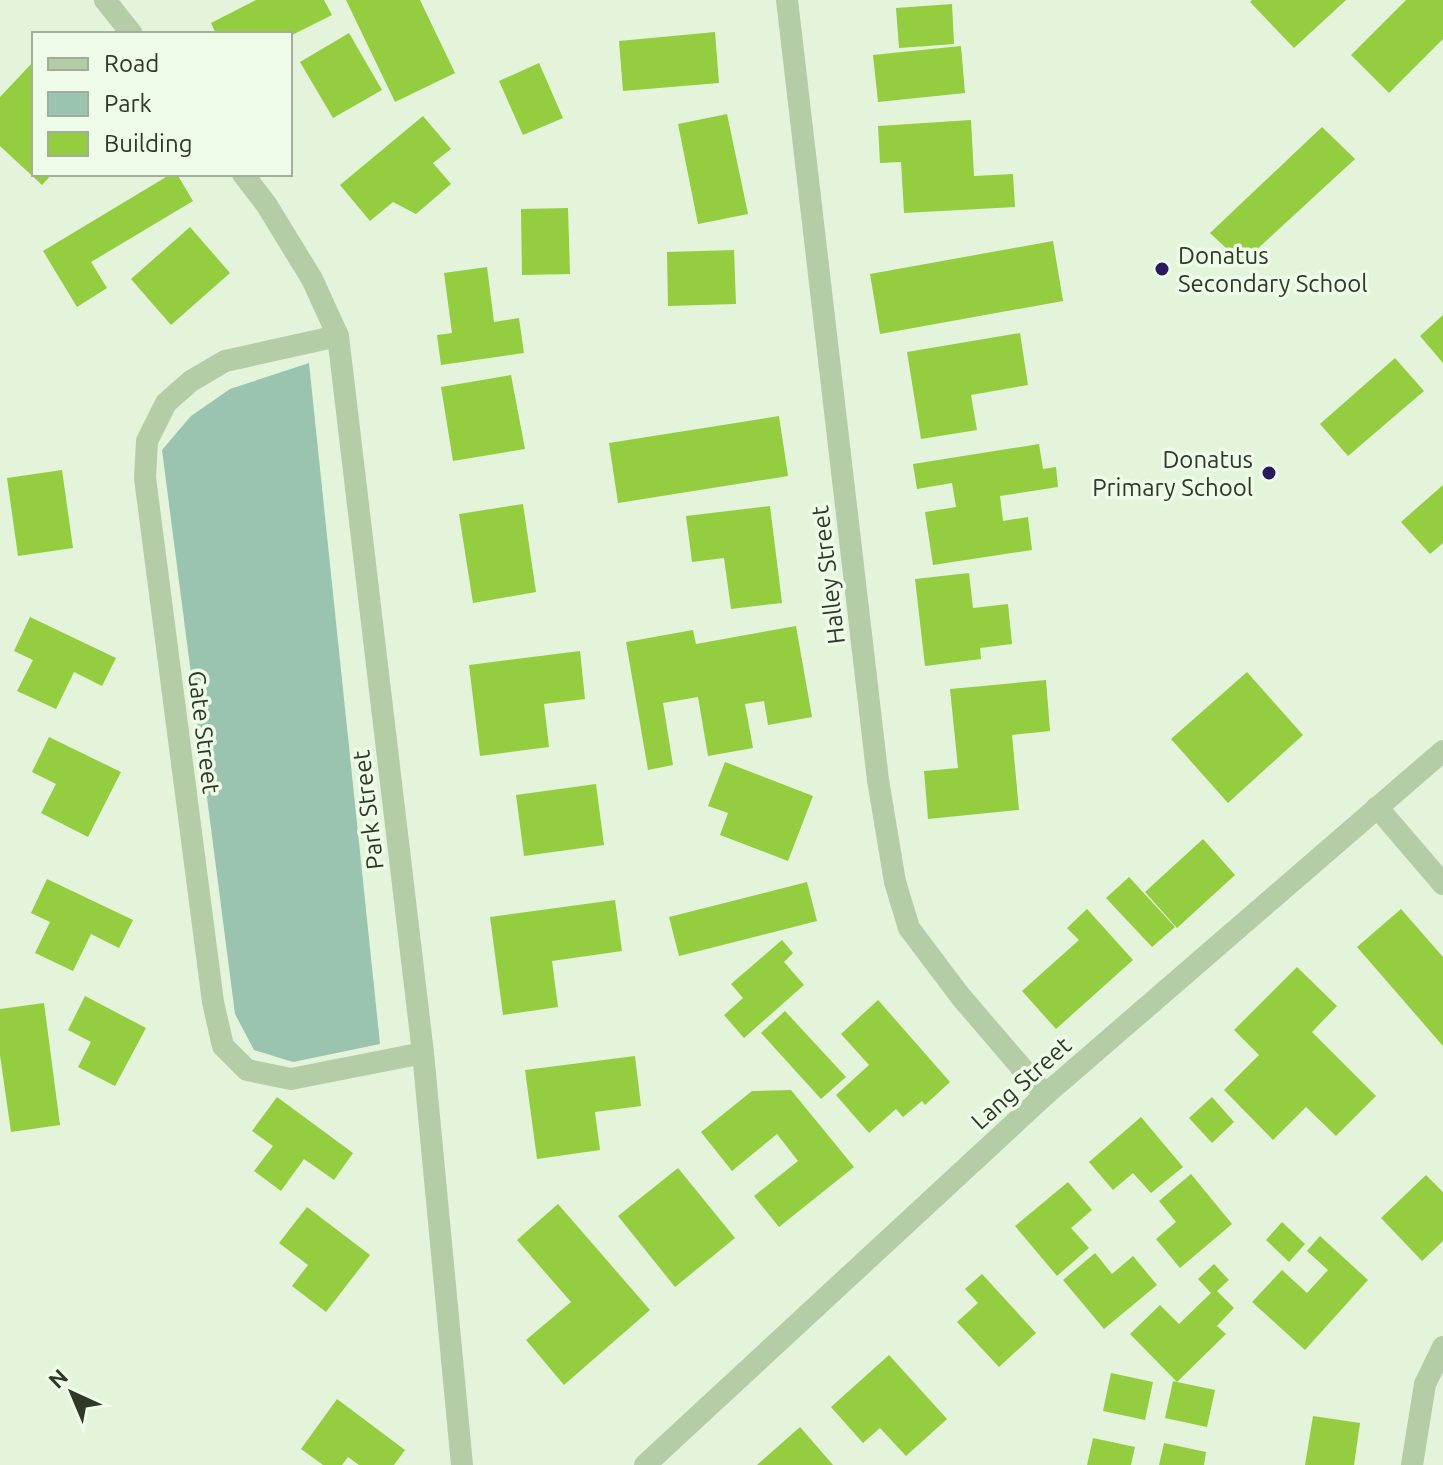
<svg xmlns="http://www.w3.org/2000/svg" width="1443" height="1465" viewBox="0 0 1443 1465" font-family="Ubuntu,sans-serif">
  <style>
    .green { fill: #9ac4af }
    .building { fill: #94cd3f }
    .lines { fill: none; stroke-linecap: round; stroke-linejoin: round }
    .minor { stroke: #b5cda6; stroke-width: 22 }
    .tertiary { stroke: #b5cda6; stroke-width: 22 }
    .poi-dot { fill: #2a1a5d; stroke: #eefbe8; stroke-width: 3 }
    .labels { text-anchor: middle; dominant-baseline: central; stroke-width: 7; stroke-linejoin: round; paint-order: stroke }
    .poi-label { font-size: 24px; fill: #303828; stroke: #eefbe8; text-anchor: start }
    .street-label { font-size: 24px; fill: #303828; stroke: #eefbe8 }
  </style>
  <rect width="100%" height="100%" fill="#e3f4db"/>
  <path class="green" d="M 309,363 L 380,1044 L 293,1062 L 254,1050 L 235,1014 L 162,450 L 191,416 L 230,389 Z"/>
  <g class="building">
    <path d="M 256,0 L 324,0 L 332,15 L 290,36 L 290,34 L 216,34 L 211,23 Z"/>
    <path d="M 346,0 L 420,0 L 455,73 L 395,102 Z"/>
    <path d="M 1252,0 L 1346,0 L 1294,48 L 1250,2 Z"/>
    <path d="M 1406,0 L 1443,0 L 1443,39 L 1389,93 L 1351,55 Z"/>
    <path d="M 952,4 L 954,44 L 899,48 L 896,8 Z"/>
    <path d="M 715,32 L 719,83 L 623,91 L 619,41 Z"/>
    <path d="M 349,33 L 382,90 L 333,118 L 300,62 Z"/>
    <path d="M 961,46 L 965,93 L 878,102 L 873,55 Z"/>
    <path d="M 34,61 L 34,174 L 52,174 L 42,185 L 0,146 L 0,97 Z"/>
    <path d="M 539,63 L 563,118 L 523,135 L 499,81 Z"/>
    <path d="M 727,114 L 748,214 L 698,224 L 678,124 Z"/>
    <path d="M 423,116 L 451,149 L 433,163 L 451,184 L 416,214 L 393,202 L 370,221 L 340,185 Z"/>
    <path d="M 971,120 L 974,176 L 1013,174 L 1015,207 L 904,213 L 901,162 L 880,163 L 878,126 Z"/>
    <path d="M 1322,127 L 1355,159 L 1242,263 L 1210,233 Z"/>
    <path d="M 171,174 L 177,174 L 193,201 L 91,262 L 107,288 L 77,307 L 43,251 Z"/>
    <path d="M 568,208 L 570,274 L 522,275 L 521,209 Z"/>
    <path d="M 190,227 L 230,273 L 171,325 L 131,279 Z"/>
    <path d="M 1053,241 L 1063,301 L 880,334 L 870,274 Z"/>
    <path d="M 734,250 L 736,304 L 668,306 L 667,252 Z"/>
    <path d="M 487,267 L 494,322 L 519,318 L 524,353 L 441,365 L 437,335 L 452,333 L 444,273 Z"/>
    <path d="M 1443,315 L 1443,363 L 1420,336 Z"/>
    <path d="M 1020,333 L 1028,385 L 971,395 L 977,430 L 921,439 L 907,352 Z"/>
    <path d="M 1395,358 L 1424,391 L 1348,456 L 1320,424 Z"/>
    <path d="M 511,375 L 525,449 L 453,461 L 441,387 Z"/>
    <path d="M 779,416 L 788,476 L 618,503 L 609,443 Z"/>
    <path d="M 1039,444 L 1043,469 L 1056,467 L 1058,487 L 1000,496 L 1003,521 L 1028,517 L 1032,550 L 933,565 L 925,512 L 956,507 L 952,483 L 917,489 L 913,464 Z"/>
    <path d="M 62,470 L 73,548 L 18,556 L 7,478 Z"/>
    <path d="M 1443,485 L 1443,543 L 1430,554 L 1401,522 Z"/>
    <path d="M 523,504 L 536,592 L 473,603 L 459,514 Z"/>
    <path d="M 770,506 L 782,603 L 731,609 L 724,558 L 692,562 L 686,516 Z"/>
    <path d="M 969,573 L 973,608 L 1008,604 L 1012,644 L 980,648 L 981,659 L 925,666 L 915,579 Z"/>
    <path d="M 30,617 L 116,658 L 102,686 L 74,672 L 56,709 L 17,691 L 33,660 L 14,651 Z"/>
    <path d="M 796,626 L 812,717 L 768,725 L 764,701 L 745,704 L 753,748 L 708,756 L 698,697 L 663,703 L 673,765 L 648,770 L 626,642 L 693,630 L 696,644 Z"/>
    <path d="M 580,651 L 585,699 L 544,704 L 549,747 L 480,756 L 469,665 Z"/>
    <path d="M 1247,672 L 1303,735 L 1228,803 L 1171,739 Z"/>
    <path d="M 1046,680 L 1050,731 L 1012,735 L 1019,810 L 928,819 L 924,771 L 958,768 L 950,689 Z"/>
    <path d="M 49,737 L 121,772 L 88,837 L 41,813 L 56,784 L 32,772 Z"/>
    <path d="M 725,762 L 813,796 L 788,861 L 720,835 L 728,813 L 708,806 Z"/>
    <path d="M 596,784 L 604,845 L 524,856 L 516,795 Z"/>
    <path d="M 1203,839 L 1235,875 L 1177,928 L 1145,892 Z"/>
    <path d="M 1129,877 L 1175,927 L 1152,947 L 1106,898 Z"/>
    <path d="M 47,879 L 133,920 L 119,948 L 91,934 L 73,971 L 35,953 L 50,922 L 31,913 Z"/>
    <path d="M 807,882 L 817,921 L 679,956 L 669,917 Z"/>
    <path d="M 615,900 L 622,951 L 552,961 L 558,1007 L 503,1015 L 490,917 Z"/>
    <path d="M 1087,909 L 1133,960 L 1056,1029 L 1022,991 L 1079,940 L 1067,928 Z"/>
    <path d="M 1401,909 L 1443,957 L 1443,1046 L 1357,947 Z"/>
    <path d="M 782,940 L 793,953 L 784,962 L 804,985 L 744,1038 L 724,1015 L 743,998 L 731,984 Z"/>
    <path d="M 1297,967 L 1337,1006 L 1312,1032 L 1376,1096 L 1336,1136 L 1306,1107 L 1273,1140 L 1224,1090 L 1259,1055 L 1234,1030 Z"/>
    <path d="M 85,996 L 146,1028 L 115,1086 L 78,1067 L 91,1042 L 68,1030 Z"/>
    <path d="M 878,1000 L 950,1082 L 925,1105 L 922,1101 L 903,1117 L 896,1109 L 869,1133 L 836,1095 L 869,1065 L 841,1034 Z"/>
    <path d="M 44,1003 L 60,1125 L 11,1132 L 0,1055 L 0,1009 Z"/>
    <path d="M 785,1011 L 846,1077 L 821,1099 L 761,1033 Z"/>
    <path d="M 635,1056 L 641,1106 L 595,1112 L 600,1150 L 537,1159 L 525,1070 Z"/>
    <path d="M 791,1090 L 854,1167 L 779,1227 L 754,1196 L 798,1161 L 777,1134 L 732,1171 L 701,1132 L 752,1091 Z"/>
    <path d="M 277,1097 L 353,1153 L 334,1180 L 304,1159 L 281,1191 L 254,1171 L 273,1146 L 252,1131 Z"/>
    <path d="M 1212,1097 L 1234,1122 L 1212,1143 L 1189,1118 Z"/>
    <path d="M 1141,1117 L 1183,1167 L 1151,1193 L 1133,1173 L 1113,1190 L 1089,1162 Z"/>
    <path d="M 678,1168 L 735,1238 L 675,1287 L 618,1216 Z"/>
    <path d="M 1191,1174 L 1232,1224 L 1180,1268 L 1156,1239 L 1176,1222 L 1159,1201 Z"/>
    <path d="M 1426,1175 L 1443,1192 L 1443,1241 L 1422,1261 L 1381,1218 Z"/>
    <path d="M 1068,1182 L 1092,1210 L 1071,1228 L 1089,1248 L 1057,1276 L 1015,1226 Z"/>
    <path d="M 558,1204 L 650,1310 L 564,1385 L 526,1340 L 571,1302 L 517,1240 Z"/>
    <path d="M 307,1207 L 370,1255 L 326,1312 L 292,1286 L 308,1265 L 279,1243 Z"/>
    <path d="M 1282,1222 L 1305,1244 L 1289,1262 L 1266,1240 Z"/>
    <path d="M 1320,1236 L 1368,1280 L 1305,1350 L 1252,1302 L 1282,1270 L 1307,1293 L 1328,1270 L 1307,1251 Z"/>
    <path d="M 1095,1253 L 1112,1274 L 1133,1256 L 1157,1285 L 1104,1329 L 1063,1280 Z"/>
    <path d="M 1214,1264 L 1229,1280 L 1217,1291 L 1234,1308 L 1217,1326 L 1226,1334 L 1177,1382 L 1215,1390 L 1207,1427 L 1165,1418 L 1173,1381 L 1177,1382 L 1130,1334 L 1160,1305 L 1179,1324 L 1211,1293 L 1198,1279 Z"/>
    <path d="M 982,1274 L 1036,1333 L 999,1367 L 957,1322 L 978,1303 L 965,1289 Z"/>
    <path d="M 889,1355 L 947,1419 L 906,1456 L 880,1428 L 863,1443 L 831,1407 Z"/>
    <path d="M 1111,1373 L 1153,1382 L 1145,1420 L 1103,1411 Z"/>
    <path d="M 337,1399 L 405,1450 L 394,1465 L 359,1465 L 348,1457 L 342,1465 L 323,1465 L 301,1449 Z"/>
    <path d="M 1313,1416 L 1360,1423 L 1354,1465 L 1305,1465 Z"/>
    <path d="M 800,1427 L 833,1465 L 757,1465 Z"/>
    <path d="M 1093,1438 L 1135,1447 L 1131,1465 L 1087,1465 Z"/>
    <path d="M 1164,1443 L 1206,1452 L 1204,1465 L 1159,1465 Z"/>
  </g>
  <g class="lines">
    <g class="minor">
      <path d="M 105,0 L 132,34"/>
      <path d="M 787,0 L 878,780 L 895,882 L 909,928 L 961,997 L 1045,1095"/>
      <path d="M 243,174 L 266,204 L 312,279 L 338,336 L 423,1053 L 462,1465"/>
      <path d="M 338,336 L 225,361 L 191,381 L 166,403 L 147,441 L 145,478 L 213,1002 L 223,1046 L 247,1070 L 291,1079 L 423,1053"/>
      <path d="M 1377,807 L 1443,884"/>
      <path d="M 1412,1465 L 1425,1384 L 1443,1347"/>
    </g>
    <path class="tertiary" d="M 645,1465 L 1045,1095 L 1443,751"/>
  </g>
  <g class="poi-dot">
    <circle cx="1162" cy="269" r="8"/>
    <circle cx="1269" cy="473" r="8"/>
  </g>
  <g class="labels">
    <g class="poi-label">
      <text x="1178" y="255">Donatus<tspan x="1178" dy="28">Secondary School</tspan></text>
      <text x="1253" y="459" text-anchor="end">Donatus<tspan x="1253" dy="28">Primary School</tspan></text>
    </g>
    <g class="street-label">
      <text transform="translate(828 575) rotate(-97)">Halley Street</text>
      <text transform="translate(204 732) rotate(83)">Gate Street</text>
      <text transform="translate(368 810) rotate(-97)">Park Street</text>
      <text transform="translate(1021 1083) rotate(-42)">Lang Street</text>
    </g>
  </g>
  <rect x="32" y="32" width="260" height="144" fill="#eefbe8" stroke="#a2ad9b" stroke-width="2"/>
  <rect x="48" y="58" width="40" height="12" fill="#b5cda6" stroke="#a2ad9b" stroke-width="2"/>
  <text x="104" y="72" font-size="24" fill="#303828">Road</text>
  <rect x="48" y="92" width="40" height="24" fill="#9ac4af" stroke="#a2ad9b" stroke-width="2"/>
  <text x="104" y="112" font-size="24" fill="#303828">Park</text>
  <rect x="48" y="132" width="40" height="24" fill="#94cd3f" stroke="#a2ad9b" stroke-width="2"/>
  <text x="104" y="152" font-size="24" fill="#303828">Building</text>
  <g transform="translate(72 1393) rotate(316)" stroke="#eefbe8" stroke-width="6" paint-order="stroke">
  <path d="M0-6L14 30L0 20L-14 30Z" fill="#303828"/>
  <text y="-12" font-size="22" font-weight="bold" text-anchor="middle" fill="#303828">N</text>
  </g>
</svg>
